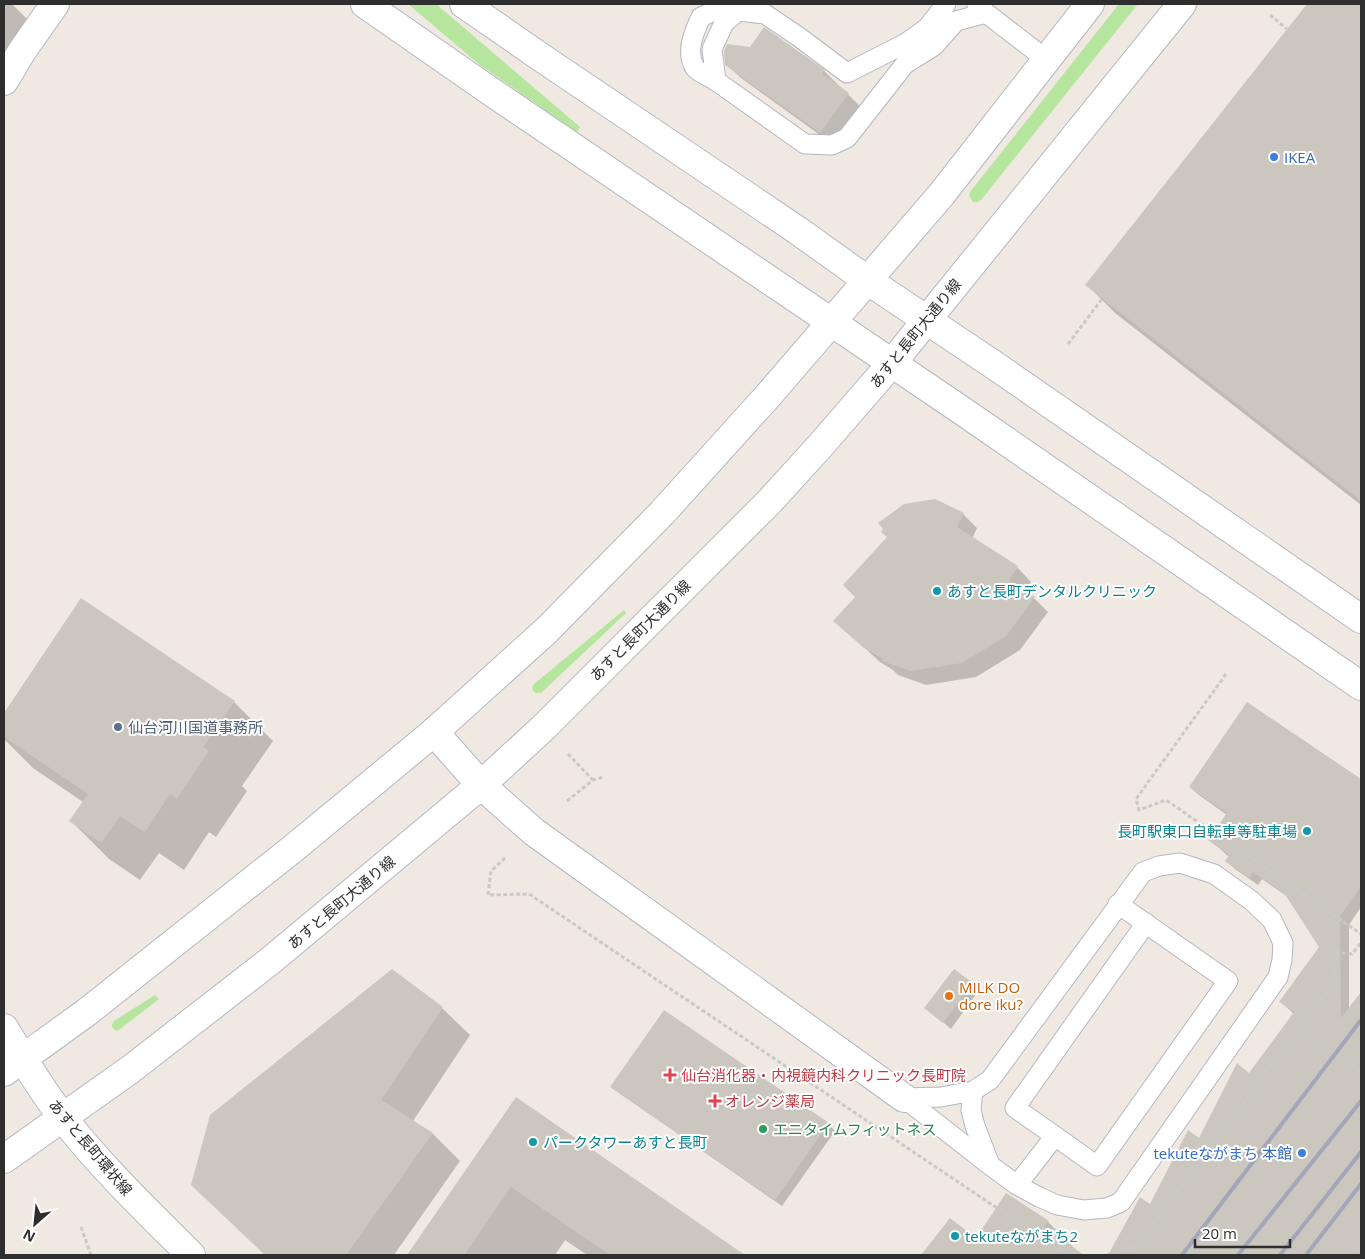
<svg xmlns="http://www.w3.org/2000/svg" width="1365" height="1259" viewBox="0 0 1365 1259" font-family="'Open Sans','Noto Sans JP',sans-serif">
  <style>
    .green { fill: #b6e59e }
    .shadow { fill: #0003 }
    .building { fill: #cbc7bf }
    .lines { fill: none; stroke-linecap: round; stroke-linejoin: round }
    .service-casing { stroke: #b4b7c1; stroke-width: 21 }
    .tertiary-casing { stroke: #b4b7c1; stroke-width: 30 }
    .secondary-casing { stroke: #b4b7c1; stroke-width: 30 }
    .path { stroke: #c9c9c9; stroke-width: 3; stroke-dasharray: 4 2.5; stroke-linecap: butt }
    .service { stroke: #fff; stroke-width: 19 }
    .tertiary { stroke: #fff; stroke-width: 28 }
    .secondary { stroke: #fff; stroke-width: 28 }
    .rail { stroke: #a3a6b8; stroke-width: 4 }
    .shop-dot { fill: #3f7fe0; stroke: #fff; stroke-width: 2 }
    .culture-dot { fill: #0f9aa8; stroke: #fff; stroke-width: 2 }
    .service-dot { fill: #5c6f8a; stroke: #fff; stroke-width: 2 }
    .food-dot { fill: #e8710a; stroke: #fff; stroke-width: 2 }
    .health-dot { fill: #e0444e; stroke: #fff; stroke-width: 2 }
    .leisure-dot { fill: #2e9e5b; stroke: #fff; stroke-width: 2 }
    .labels { text-anchor: middle; dominant-baseline: central; stroke-width: 4; stroke-linejoin: round; paint-order: stroke }
    .shop-label { font-size: 15px; fill: #366cbe; stroke: #fff; text-anchor: start }
    .street-label { font-size: 15px; fill: #2e2e2e; stroke: #fff }
    .culture-label { font-size: 15px; fill: #0d838f; stroke: #fff; text-anchor: start }
    .service-label { font-size: 15px; fill: #4e5e75; stroke: #fff; text-anchor: start }
    .food-label { font-size: 15px; fill: #c56008; stroke: #fff; text-anchor: start }
    .health-label { font-size: 15px; fill: #be3a42; stroke: #fff; text-anchor: start }
    .leisure-label { font-size: 15px; fill: #27864d; stroke: #fff; text-anchor: start }
  </style>
  <rect width="100%" height="100%" fill="#efe9e1"/>
  <g class="green">
    <path d="M 408,4 L 436,4 L 580,127 L 577,132 L 480,65 Z"/>
    <path d="M 1119,4 L 1138,4 L 981,200 L 978,202 L 973,202 L 969,196 L 970,192 Z"/>
    <path d="M 624,610 L 626,613 L 541,693 L 536,693 L 533,691 L 532,687 L 534,684 Z"/>
    <path d="M 155,995 L 159,999 L 120,1029 L 116,1031 L 112,1027 L 112,1024 L 114,1021 Z"/>
  </g>
  <g class="shadow">
    <path d="M 4,4 L 12,4 L 29,21 L 4,70 Z"/>
    <path d="M 1308,4 L 1361,4 L 1361,505 L 1115,313 L 1087,285 Z"/>
    <path d="M 764,29 L 824,71 L 862,108 L 835,146 L 741,78 L 726,64 L 750,48 Z"/>
    <path d="M 963,514 L 977,528 L 972,539 L 1017,567 L 1031,582 L 1025,592 L 1034,598 L 1048,612 L 1020,650 L 976,677 L 926,685 L 898,675 L 893,670 L 880,662 L 835,621 Z"/>
    <path d="M 82,600 L 234,702 L 273,741 L 242,786 L 247,791 L 216,837 L 209,832 L 184,870 L 159,853 L 140,880 L 109,859 L 71,821 L 83,802 L 33,768 L 4,739 L 4,716 Z"/>
    <path d="M 1247,703 L 1361,781 L 1361,907 L 1349,925 L 1349,1009 L 1361,994 L 1361,1255 L 1110,1255 L 1140,1199 L 1151,1206 L 1294,1014 L 1281,1002 L 1320,947 L 1288,897 L 1262,879 L 1258,885 L 1235,869 L 1226,861 L 1229,857 L 1210,840 L 1227,815 L 1199,795 L 1190,787 Z"/>
    <path d="M 954,970 L 979,990 L 951,1029 L 926,1008 Z"/>
    <path d="M 442,1008 L 470,1035 L 413,1121 L 433,1134 L 460,1161 L 394,1255 L 265,1255 L 221,1212 Z"/>
    <path d="M 612,1087 L 828,1124 L 835,1131 L 782,1206 L 619,1093 Z"/>
    <path d="M 516,1099 L 743,1255 L 587,1255 L 565,1240 L 555,1255 L 408,1255 Z"/>
    <path d="M 950,1219 L 976,1240 L 1048,1222 L 1081,1255 L 922,1255 Z"/>
  </g>
  <g class="building">
    <path d="M 1307,4 L 1361,4 L 1361,501 L 1085,285 Z"/>
    <path d="M 764,27 L 825,70 L 822,74 L 849,93 L 820,133 L 725,65 L 724,51 L 727,44 L 750,47 Z"/>
    <path d="M 935,499 L 964,513 L 957,527 L 1018,566 L 1009,581 L 1035,597 L 1006,636 L 962,663 L 911,671 L 882,661 L 883,659 L 864,648 L 833,621 L 855,597 L 843,585 L 887,537 L 881,532 L 883,529 L 878,523 L 904,504 Z"/>
    <path d="M 81,598 L 235,701 L 203,747 L 209,751 L 177,799 L 170,794 L 145,832 L 120,816 L 101,843 L 69,821 L 88,794 L 4,737 L 4,713 Z"/>
    <path d="M 1247,702 L 1361,779 L 1361,886 L 1340,916 L 1341,1018 L 1361,992 L 1361,1255 L 1108,1255 L 1140,1197 L 1150,1204 L 1188,1130 L 1199,1138 L 1237,1063 L 1249,1073 L 1294,1012 L 1279,1002 L 1319,947 L 1284,893 L 1253,872 L 1249,878 L 1225,861 L 1229,855 L 1208,840 L 1227,813 L 1189,787 Z"/>
    <path d="M 392,969 L 443,1007 L 381,1100 L 433,1133 L 346,1255 L 265,1255 L 191,1185 L 210,1115 Z"/>
    <path d="M 954,969 L 973,983 L 943,1023 L 924,1008 Z"/>
    <path d="M 664,1010 L 829,1123 L 775,1200 L 610,1087 Z"/>
    <path d="M 516,1097 L 745,1255 L 610,1255 L 511,1187 L 464,1255 L 407,1255 Z"/>
    <path d="M 1006,1193 L 1049,1221 L 1044,1227 L 1084,1255 L 921,1255 L 950,1218 L 976,1238 Z"/>
  </g>
  <g class="lines">
    <defs>
      <g id="service">
        <path d="M 946,4 L 927,28 L 906,43 L 847,73 L 799,37 L 765,14 L 738,11 L 724,23 L 712,49 L 716,81 L 805,144 L 832,145 L 847,138 L 905,64 L 934,46 L 956,21 L 986,13"/>
        <path d="M 977,6 L 1047,60"/>
        <path d="M 716,81 C 710,77 699,73 695,68 C 685,52 694,32 701,17 L 716,10 L 738,11"/>
        <path d="M 1180,863 L 1214,874 L 1252,901 L 1272,920 L 1283,943 L 1282,960 L 1278,977 L 1121,1202 L 1107,1208 L 1084,1210 L 1057,1205 L 1039,1197 L 1017,1185 L 991,1166 L 904,1098 L 941,1097 L 973,1091 L 990,1080 L 1143,872 L 1159,866 Z"/>
        <path d="M 973,1091 L 971,1110 L 975,1126 L 990,1165"/>
        <path d="M 1055,1136 L 1015,1108 L 1146,923"/>
        <path d="M 1017,1185 L 1055,1136 L 1097,1166 L 1228,981 L 1118,904"/>
      </g>
      <g id="tertiary">
        <path d="M 365,4 L 493,93 L 961,410 L 1361,686"/>
        <path d="M 464,4 L 542,58 L 797,230 L 867,280 L 997,367 L 1361,619"/>
        <path d="M 4,81 L 22,51 L 55,4"/>
        <path d="M 434,732 L 481,785 L 534,832 L 904,1098"/>
        <path d="M 4,1028 C 22,1058 41,1089 63,1118 C 101,1167 147,1211 191,1255"/>
      </g>
      <g id="secondary">
        <path d="M 4,1072 L 87,1012 L 295,847 L 434,732 L 547,630 L 662,513 L 766,398 L 941,195 L 1090,4"/>
        <path d="M 4,1159 L 131,1069 L 270,961 L 481,785 L 543,728 L 770,501 L 820,446 L 892,363 L 1182,4"/>
      </g>
    </defs>
    <use href="#service" class="service-casing"/>
    <use href="#tertiary" class="tertiary-casing"/>
    <use href="#secondary" class="secondary-casing"/>
    <g class="path">
      <path d="M 1270,15 L 1287,29"/>
      <path d="M 1068,344 L 1102,299"/>
      <path d="M 1226,674 L 1136,799 L 1139,810 L 1166,800 L 1361,934"/>
      <path d="M 568,754 L 593,780"/>
      <path d="M 567,801 L 593,780 L 604,777"/>
      <path d="M 505,858 L 491,871 L 488,895 L 529,894 L 1067,1255"/>
      <path d="M 1305,896 L 1319,875"/>
      <path d="M 1300,1027 L 1361,1072"/>
      <path d="M 81,1227 L 91,1255"/>
      <path d="M 1107,1255 L 1137,1246 L 1334,981 L 1336,952 L 1352,954 L 1361,943"/>
      <path d="M 1352,1255 L 1361,1243"/>
    </g>
    <use href="#service" class="service"/>
    <use href="#tertiary" class="tertiary"/>
    <use href="#secondary" class="secondary"/>
    <g class="rail">
      <path d="M 1182,1255 L 1361,1020"/>
      <path d="M 1238,1255 L 1361,1101"/>
      <path d="M 1280,1255 L 1361,1152"/>
      <path d="M 1306,1255 L 1361,1184"/>
    </g>
  </g>
  <g class="shop-dot">
    <circle cx="1274" cy="157" r="5"/>
    <circle cx="1302" cy="1153" r="5"/>
  </g>
  <g class="culture-dot">
    <circle cx="937" cy="591" r="5"/>
    <circle cx="1307" cy="831" r="5"/>
    <circle cx="533" cy="1142" r="5"/>
    <circle cx="955" cy="1236" r="5"/>
  </g>
  <circle class="service-dot" cx="118" cy="727" r="5"/>
  <circle class="food-dot" cx="949" cy="996" r="5"/>
  <g class="health-dot">
    <path d="M667.5 1067.5h5v5h5v5h-5v5h-5v-5h-5v-5h5z"/>
    <path d="M712.5 1093.5h5v5h5v5h-5v5h-5v-5h-5v-5h5z"/>
  </g>
  <circle class="leisure-dot" cx="763" cy="1129" r="5"/>
  <g class="labels">
    <g class="shop-label">
      <text x="1284" y="157">IKEA</text>
      <text x="1292" y="1153" text-anchor="end">tekuteながまち 本館</text>
    </g>
    <g class="street-label">
      <text transform="translate(915 333) rotate(-51)">あすと長町大通り線</text>
      <text transform="translate(640 630) rotate(-45)">あすと長町大通り線</text>
      <text transform="translate(341 902) rotate(-40)">あすと長町大通り線</text>
      <text transform="translate(91 1147) rotate(50)">あすと長町環状線</text>
    </g>
    <g class="culture-label">
      <text x="947" y="591">あすと長町デンタルクリニック</text>
      <text x="1297" y="831" text-anchor="end">長町駅東口自転車等駐車場</text>
      <text x="543" y="1142">パークタワーあすと長町</text>
      <text x="965" y="1236">tekuteながまち2</text>
    </g>
    <g class="service-label">
      <text x="128" y="727">仙台河川国道事務所</text>
    </g>
    <g class="food-label">
      <text x="959" y="987">MILK DO<tspan x="959" dy="17">dore iku?</tspan></text>
    </g>
    <g class="health-label">
      <text x="681" y="1075">仙台消化器・内視鏡内科クリニック長町院</text>
      <text x="725" y="1101">オレンジ薬局</text>
    </g>
    <g class="leisure-label">
      <text x="773" y="1129">エニタイムフィットネス</text>
    </g>
  </g>
  <rect width="1365" height="1259" fill="none" stroke="#2e2e2e" stroke-width="10"/>
  <g transform="translate(35 1224) rotate(207)" stroke="#ffffff" stroke-width="4" paint-order="stroke">
  <path d="M0-4L9 19L0 12L-9 19Z" fill="#2e2e2e"/>
  <text y="-8" font-size="14" font-weight="bold" text-anchor="middle" fill="#2e2e2e">N</text>
  </g>
  <path d="M1195 1239v8h95v-8" fill="none" stroke="#2e2e2e" stroke-width="2.5"/>
  <text x="1202" y="1239" font-size="15" fill="#2e2e2e" stroke="#ffffff" stroke-width="4" paint-order="stroke">20 m</text>
</svg>
